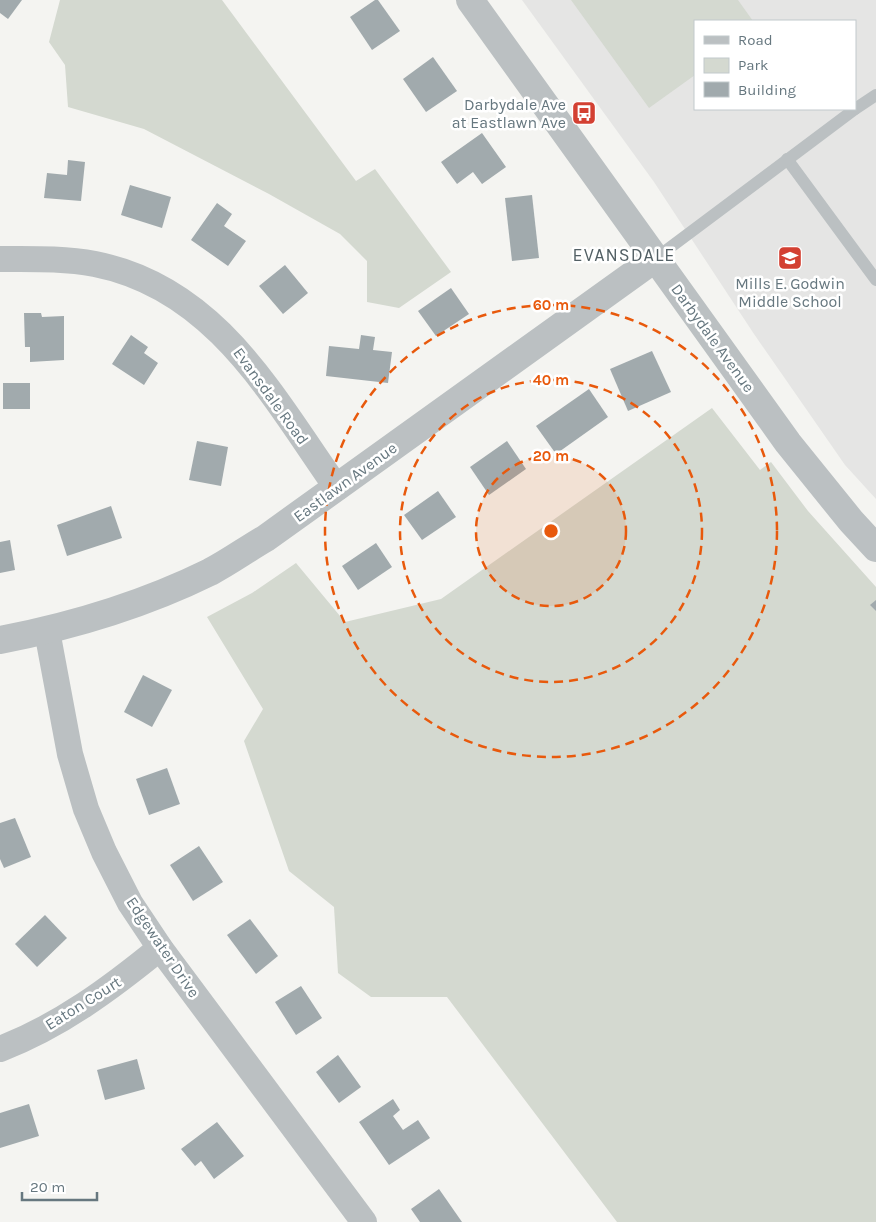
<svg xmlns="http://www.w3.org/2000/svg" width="876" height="1222" viewBox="0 0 876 1222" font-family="Karla,sans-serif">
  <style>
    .built { fill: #e5e5e4; fill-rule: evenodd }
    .green { fill: #d4d9d0 }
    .building { fill: #a1aaad }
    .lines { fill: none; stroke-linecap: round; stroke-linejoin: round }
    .service { stroke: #bbc0c2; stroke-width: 12 }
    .minor { stroke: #bbc0c2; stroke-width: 26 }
    .tertiary { stroke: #bbc0c2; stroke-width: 28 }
    .ring { fill: none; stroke: #e8590c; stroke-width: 2.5; stroke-dasharray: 9 6 }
    .labels { text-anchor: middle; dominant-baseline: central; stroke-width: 5; stroke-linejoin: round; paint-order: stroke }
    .poi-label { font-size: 16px; fill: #66777f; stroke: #fff; text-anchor: end }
    .street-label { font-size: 16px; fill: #66777f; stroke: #fff }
    .neighbourhood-label { font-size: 18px; letter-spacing: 1px; fill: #536065; stroke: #fff }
    .centre { fill: #e8590c; stroke: #fff; stroke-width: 2.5 }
    .ring-label { font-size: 15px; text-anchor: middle; font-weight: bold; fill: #e8590c; stroke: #fff; stroke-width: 5; stroke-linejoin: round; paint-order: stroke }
  </style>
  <rect width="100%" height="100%" fill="#f4f4f1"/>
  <path class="built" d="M 522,0 L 876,0 L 876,499 L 845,465 L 754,334 L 654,182 ZM 695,21 L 855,21 L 855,109 L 695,109 Z"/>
  <g class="green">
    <path d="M 60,0 L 222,0 L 356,181 L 375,169 L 451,272 L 399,308 L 367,302 L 367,261 L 340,234 L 269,194 L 144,129 L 68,107 L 65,65 L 49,42 Z"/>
    <path d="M 571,0 L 738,0 L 753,21 L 695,21 L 695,75 L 649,108 Z"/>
    <path d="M 712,408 L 760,470 L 771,462 L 808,511 L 876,587 L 876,1222 L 617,1222 L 447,997 L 371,997 L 338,973 L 334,907 L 289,871 L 244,741 L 263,709 L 207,617 L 252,593 L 296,563 L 345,622 L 441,599 Z"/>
  </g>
  <g class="building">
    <path d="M 0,0 L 22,0 L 8,19 L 0,13 Z"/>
    <path d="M 375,0 L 378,0 L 400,31 L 372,50 L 350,17 Z"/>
    <path d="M 433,57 L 457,91 L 426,112 L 403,79 Z"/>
    <path d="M 482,133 L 506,167 L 482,184 L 473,172 L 457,184 L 441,162 Z"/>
    <path d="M 68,160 L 85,162 L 81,201 L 44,198 L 47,173 L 67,175 Z"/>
    <path d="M 130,185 L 171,197 L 162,228 L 121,215 Z"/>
    <path d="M 532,195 L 539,258 L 512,261 L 505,198 Z"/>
    <path d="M 217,203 L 232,214 L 224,226 L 246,241 L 228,266 L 191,240 Z"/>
    <path d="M 285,265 L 308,293 L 283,314 L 259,286 Z"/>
    <path d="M 451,288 L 469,314 L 436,336 L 418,311 Z"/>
    <path d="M 24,313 L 41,313 L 42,317 L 64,316 L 64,360 L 30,362 L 30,347 L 25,347 Z"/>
    <path d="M 131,335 L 148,347 L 144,353 L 158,363 L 144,385 L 112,364 Z"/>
    <path d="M 361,335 L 375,337 L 373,350 L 392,352 L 388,383 L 326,376 L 329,346 L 359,349 Z"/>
    <path d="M 652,351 L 671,392 L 628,411 L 610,369 Z"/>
    <rect x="3" y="383" width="27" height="26"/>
    <path d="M 589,389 L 608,417 L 556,454 L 536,426 Z"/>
    <path d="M 197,441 L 228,447 L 221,486 L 189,480 Z"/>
    <path d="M 507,441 L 526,469 L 489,495 L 470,467 Z"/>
    <path d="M 438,491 L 456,517 L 422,540 L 404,515 Z"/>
    <path d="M 111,506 L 122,538 L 67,556 L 57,525 Z"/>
    <path d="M 10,540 L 15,570 L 0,573 L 0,542 Z"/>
    <path d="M 376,543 L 392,567 L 358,590 L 342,566 Z"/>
    <path d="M 876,600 L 876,611 L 870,605 Z"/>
    <path d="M 143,675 L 172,690 L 152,727 L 124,712 Z"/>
    <path d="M 167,768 L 180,804 L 149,815 L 136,779 Z"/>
    <path d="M 15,818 L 31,857 L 4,868 L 0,859 L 0,823 Z"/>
    <path d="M 199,846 L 223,882 L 193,901 L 170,865 Z"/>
    <path d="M 45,915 L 67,938 L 37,967 L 15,944 Z"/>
    <path d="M 250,919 L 278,956 L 256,974 L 227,935 Z"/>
    <path d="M 301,986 L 322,1018 L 296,1035 L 275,1002 Z"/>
    <path d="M 338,1055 L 361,1087 L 339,1103 L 316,1072 Z"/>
    <path d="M 137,1059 L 145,1089 L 105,1100 L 97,1070 Z"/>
    <path d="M 393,1099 L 400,1110 L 393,1116 L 403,1130 L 418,1120 L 430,1138 L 389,1165 L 359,1122 Z"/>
    <path d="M 29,1104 L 39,1136 L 0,1148 L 0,1113 Z"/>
    <path d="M 217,1122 L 244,1156 L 214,1179 L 201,1161 L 195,1166 L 181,1149 Z"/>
    <path d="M 439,1189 L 462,1222 L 420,1222 L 411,1209 Z"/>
  </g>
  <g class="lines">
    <g class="service">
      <path d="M 855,109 L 876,95"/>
      <path d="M 787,159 L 876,280"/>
      <path d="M 656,258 L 855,109"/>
    </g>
    <g class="minor">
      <path d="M 0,259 C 32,259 64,258 95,264 C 216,288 272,396 337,488"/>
      <path d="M 47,631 L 70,754 L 86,809 L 104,852 L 130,903 L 160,948 L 364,1222"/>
      <path d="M 0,1049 C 60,1026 111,988 160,948"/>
    </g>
    <g class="tertiary">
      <path d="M 470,0 L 788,443 L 851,521 L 876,548"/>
      <path d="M 0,640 C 73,626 143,605 210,572 C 229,562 247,549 266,538 L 656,258"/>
    </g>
  </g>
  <circle cx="551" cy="531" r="75" fill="#e8590c" fill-opacity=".12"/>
  <g class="ring">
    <circle cx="551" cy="531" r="75"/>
    <circle cx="551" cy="531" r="151"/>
    <circle cx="551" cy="531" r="226"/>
  </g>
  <defs>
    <symbol id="bus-square" viewBox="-11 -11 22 22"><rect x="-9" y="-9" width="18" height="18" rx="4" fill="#d34032" stroke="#fff"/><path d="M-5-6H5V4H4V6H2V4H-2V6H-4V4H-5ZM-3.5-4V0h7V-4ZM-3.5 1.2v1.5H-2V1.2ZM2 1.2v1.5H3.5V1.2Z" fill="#fff"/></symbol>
    <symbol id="school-square" viewBox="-11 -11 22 22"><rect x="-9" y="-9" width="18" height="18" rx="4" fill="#d34032" stroke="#fff"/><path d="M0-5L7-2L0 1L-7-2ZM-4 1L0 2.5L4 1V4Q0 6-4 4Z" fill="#fff"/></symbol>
  </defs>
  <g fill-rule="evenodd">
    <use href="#bus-square" x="570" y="99" width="28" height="28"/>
    <use href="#school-square" x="776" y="244" width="28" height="28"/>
  </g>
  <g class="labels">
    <g class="poi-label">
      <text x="566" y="104">Darbydale Ave<tspan x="566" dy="18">at Eastlawn Ave</tspan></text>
      <text x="790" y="283" text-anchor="middle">Mills E. Godwin<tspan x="790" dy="18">Middle School</tspan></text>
    </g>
    <g class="street-label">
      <text transform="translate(713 338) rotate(54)">Darbydale Avenue</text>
      <text transform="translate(271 396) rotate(54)">Evansdale Road</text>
      <text transform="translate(345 482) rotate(-36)">Eastlawn Avenue</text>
      <text transform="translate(163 947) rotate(56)">Edgewater Drive</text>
      <text transform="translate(83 1003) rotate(-32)">Eaton Court</text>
    </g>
    <g class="neighbourhood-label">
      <text x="624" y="255">EVANSDALE</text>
    </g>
  </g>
  <circle cx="551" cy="531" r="8" class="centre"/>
  <g class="ring-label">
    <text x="551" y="310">60 m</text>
    <text x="551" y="385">40 m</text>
    <text x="551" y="461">20 m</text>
  </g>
  <rect x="694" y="20" width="162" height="90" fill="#ffffff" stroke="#c2c9cc"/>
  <rect x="704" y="36" width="25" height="8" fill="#bbc0c2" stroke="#c2c9cc"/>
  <text x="738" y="45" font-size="15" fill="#66777f">Road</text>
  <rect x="704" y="58" width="25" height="15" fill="#d4d9d0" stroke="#c2c9cc"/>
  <text x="738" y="70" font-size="15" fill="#66777f">Park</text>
  <rect x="704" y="82" width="25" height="15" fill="#a1aaad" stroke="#c2c9cc"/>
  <text x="738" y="95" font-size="15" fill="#66777f">Building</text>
  <path d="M22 1192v8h75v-8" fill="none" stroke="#66777f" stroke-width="2.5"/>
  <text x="30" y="1192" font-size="15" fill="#66777f" stroke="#ffffff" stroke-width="4" paint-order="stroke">20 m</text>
</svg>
